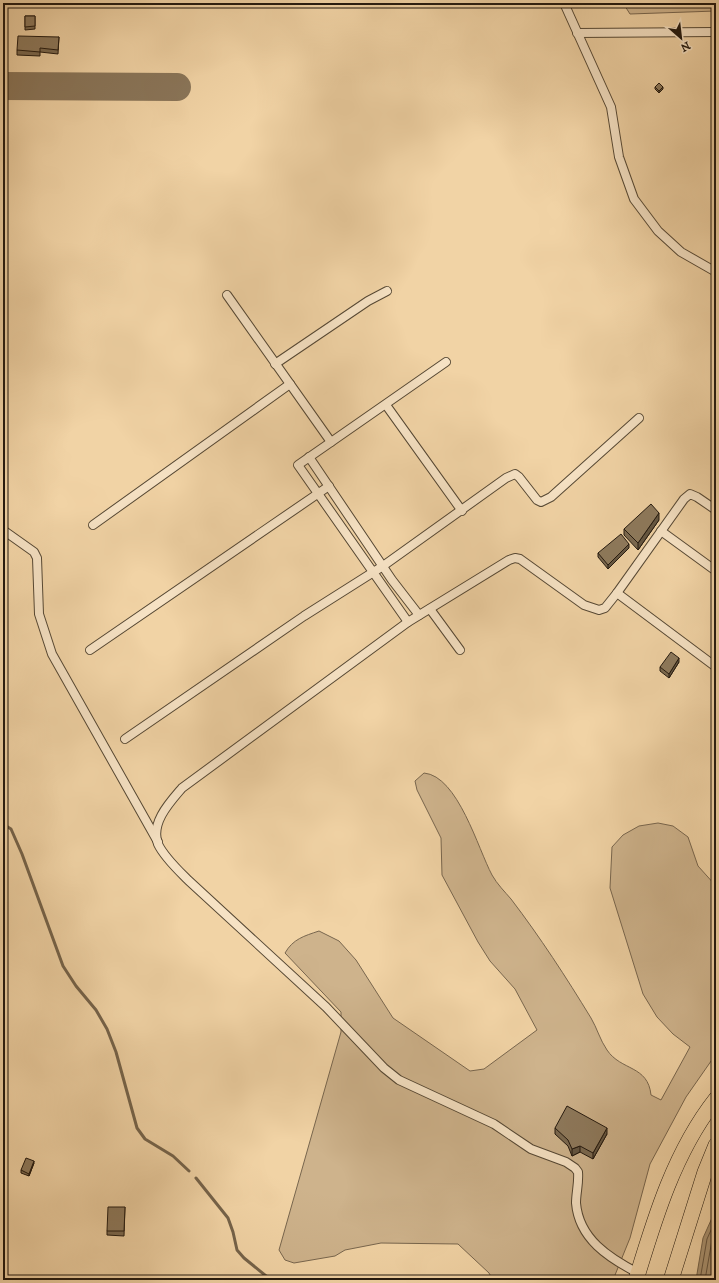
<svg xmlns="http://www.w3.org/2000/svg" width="719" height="1283" viewBox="0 0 719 1283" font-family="'IM FELL DW Pica',serif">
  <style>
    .green { fill: #ceb38c; stroke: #78664e }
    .water { fill: #ab9472; stroke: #75634a }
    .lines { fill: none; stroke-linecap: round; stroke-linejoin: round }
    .shore { stroke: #675640; stroke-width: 1 }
    .stream { stroke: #75634a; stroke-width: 3 }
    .taxiway { stroke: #8a765a; stroke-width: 28 }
    .street-casing { stroke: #564834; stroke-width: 10 }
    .highway-casing { stroke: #23190f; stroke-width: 16 }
    .street { stroke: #f6e2c4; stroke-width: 8 }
    .highway { stroke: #f1d3a5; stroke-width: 15 }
    .wall { fill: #7a6950; stroke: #23190f }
    .shaded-wall { fill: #635541; stroke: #23190f }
    .building { fill: #8e7a5d; stroke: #23190f }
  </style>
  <rect width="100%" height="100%" fill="#f1d3a5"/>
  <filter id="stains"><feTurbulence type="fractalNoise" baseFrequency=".005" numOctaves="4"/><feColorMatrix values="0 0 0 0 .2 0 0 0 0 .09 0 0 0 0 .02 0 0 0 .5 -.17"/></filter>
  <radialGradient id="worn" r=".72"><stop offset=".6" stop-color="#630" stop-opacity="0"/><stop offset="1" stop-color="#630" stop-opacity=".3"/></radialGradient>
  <g class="green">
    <path d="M 623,3 L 716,3 L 716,11 L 630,14 Z"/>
    <path d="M 424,773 C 458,776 478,849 492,875 C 497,884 505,892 511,899 C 540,937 566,977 591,1018 C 597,1028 600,1040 607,1050 C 621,1071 648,1065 651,1095 L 661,1100 L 690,1047 L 673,1034 L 657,1017 L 643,994 L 610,888 L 612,847 L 623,835 L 639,826 L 658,823 L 673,826 L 688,837 L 698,866 L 716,886 L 716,1054 L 686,1097 L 650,1164 L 630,1238 L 613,1280 L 493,1280 L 489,1273 L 458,1244 L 381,1243 L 345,1250 L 335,1256 L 294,1263 L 285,1260 L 279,1250 L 341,1032 L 341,1012 L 285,953 C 293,939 304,936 319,931 L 339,941 L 356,960 L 393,1018 L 470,1071 L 484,1069 L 537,1030 L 515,989 L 490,961 L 478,942 L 442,875 L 441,838 L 417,790 L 415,781 Z"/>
  </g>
  <path class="water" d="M 716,1209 L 716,1280 L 696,1280 L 703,1238 Z"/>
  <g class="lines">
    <g class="shore">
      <path d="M 700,1280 L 707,1239 L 716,1219"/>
      <path d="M 705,1280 L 712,1240 L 716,1231"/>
    </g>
    <g class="stream">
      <path d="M 3,824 L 11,829 L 22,854 L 63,966 L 76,986 L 96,1010 L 107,1029 L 116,1052 L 137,1128 L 145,1139 L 173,1156 L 189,1171"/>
      <path d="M 196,1178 L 228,1218 L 233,1232 L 237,1250 L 244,1258 L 271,1280"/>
    </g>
    <path class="taxiway" d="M 3,86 L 177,87"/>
    <defs>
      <g id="street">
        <path d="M 564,3 L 611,107 L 619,157 L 634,199 L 658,231 L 669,241 L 681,252 L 716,272"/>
        <path d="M 577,33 L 716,32"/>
        <path d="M 227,295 L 331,442"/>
        <path d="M 275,364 L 368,301 L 387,291"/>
        <path d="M 386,405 L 462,511"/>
        <path d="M 309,457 L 392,580 L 419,615"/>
        <path d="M 93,525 L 290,384"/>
        <path d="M 3,530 L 34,552 L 37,558 L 39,614 L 52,654 L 158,842"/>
        <path d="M 661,531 L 716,571"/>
        <path d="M 617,593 L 716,667"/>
        <path d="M 430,609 L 460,650"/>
        <path d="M 408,622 L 298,465 L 446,362"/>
        <path d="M 90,650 L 329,486"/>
        <path d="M 125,739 L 304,616 L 383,566 L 506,478 L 515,474 L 519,477 L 537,500 L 541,502 L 551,497 L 639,418"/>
        <path d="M 638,1273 C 609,1258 579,1239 576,1203 C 576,1193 579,1183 578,1172 L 575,1168 L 566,1162 L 531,1149 L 494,1124 L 399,1080 L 384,1068 L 326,1007 L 188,880 C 178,870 164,857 158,844 C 150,823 170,802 182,788 L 408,622 L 509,560 L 515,558 L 520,559 L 584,605 L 599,610 L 605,608 L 617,593 L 684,499 L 690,494 L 697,497 L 716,510"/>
      </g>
      <g id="highway">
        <path d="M 636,1280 C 655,1217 675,1151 716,1099"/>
        <path d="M 671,1280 L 705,1172 L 716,1145"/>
      </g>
    </defs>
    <use href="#street" class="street-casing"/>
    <use href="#highway" class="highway-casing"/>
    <use href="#street" class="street"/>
    <use href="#highway" class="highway"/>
  </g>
  <g class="wall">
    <path d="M 25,16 L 35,16 L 35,29 L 25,30 Z"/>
    <path d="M 59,37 L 58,54 L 40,52 L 40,56 L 17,55 L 17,50 Z"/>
    <path d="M 655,87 L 663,89 L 659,93 L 655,89 Z"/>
    <path d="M 659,520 L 638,550 L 624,535 L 624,529 Z"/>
    <path d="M 629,548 L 608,569 L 598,557 L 598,553 Z"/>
    <path d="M 679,662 L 669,678 L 660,671 L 660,667 Z"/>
    <path d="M 555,1128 L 607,1134 L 593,1159 L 580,1152 L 572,1156 L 568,1146 L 555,1134 Z"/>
    <path d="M 34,1163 L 29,1176 L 21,1173 L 21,1170 Z"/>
    <path d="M 125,1207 L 124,1236 L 107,1235 L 107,1231 Z"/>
  </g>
  <g class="shaded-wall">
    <path d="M 577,3 L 588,3 L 577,7 Z"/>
    <path d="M 663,87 L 663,89 L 659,93 L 659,91 Z"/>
    <path d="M 659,513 L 659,520 L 638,550 L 638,543 Z"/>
    <path d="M 629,544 L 629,548 L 608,569 L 608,565 Z"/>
    <path d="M 679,658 L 679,662 L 669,678 L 669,674 Z"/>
    <path d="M 607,1128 L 607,1134 L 593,1159 L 593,1153 Z"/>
    <path d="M 580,1146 L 580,1152 L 572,1156 L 572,1149 Z"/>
    <path d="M 34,1161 L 34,1163 L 29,1176 L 29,1174 Z"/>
  </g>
  <g class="building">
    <path d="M 25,16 L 35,16 L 35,26 L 25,27 Z"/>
    <path d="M 18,36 L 59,37 L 58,50 L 40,48 L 40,52 L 17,50 Z"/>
    <path d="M 659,83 L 663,87 L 659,91 L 655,87 Z"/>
    <path d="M 651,504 L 659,513 L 638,543 L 624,529 Z"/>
    <path d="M 621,534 L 629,544 L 608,565 L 598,553 Z"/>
    <path d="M 671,652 L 679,658 L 669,674 L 660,667 Z"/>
    <path d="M 567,1106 L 607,1128 L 593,1153 L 580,1146 L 572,1149 L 568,1140 L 555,1128 Z"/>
    <path d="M 26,1158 L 34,1161 L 29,1174 L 21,1170 Z"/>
    <path d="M 108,1207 L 125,1207 L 124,1231 L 107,1231 Z"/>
  </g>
  <rect width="719" height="1283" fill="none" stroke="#f1d3a5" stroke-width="16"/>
  <rect x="4" y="4" width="711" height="1275" fill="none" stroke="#23190f" stroke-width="2"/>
  <rect x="8" y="8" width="703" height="1267" fill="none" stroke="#23190f"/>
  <g transform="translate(681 38) rotate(152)" stroke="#f6e2c4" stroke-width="3" paint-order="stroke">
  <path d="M0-3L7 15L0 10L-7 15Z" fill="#23190f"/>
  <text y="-6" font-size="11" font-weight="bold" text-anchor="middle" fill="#23190f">N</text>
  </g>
  <rect width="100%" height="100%" filter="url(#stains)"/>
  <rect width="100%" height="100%" fill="url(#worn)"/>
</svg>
